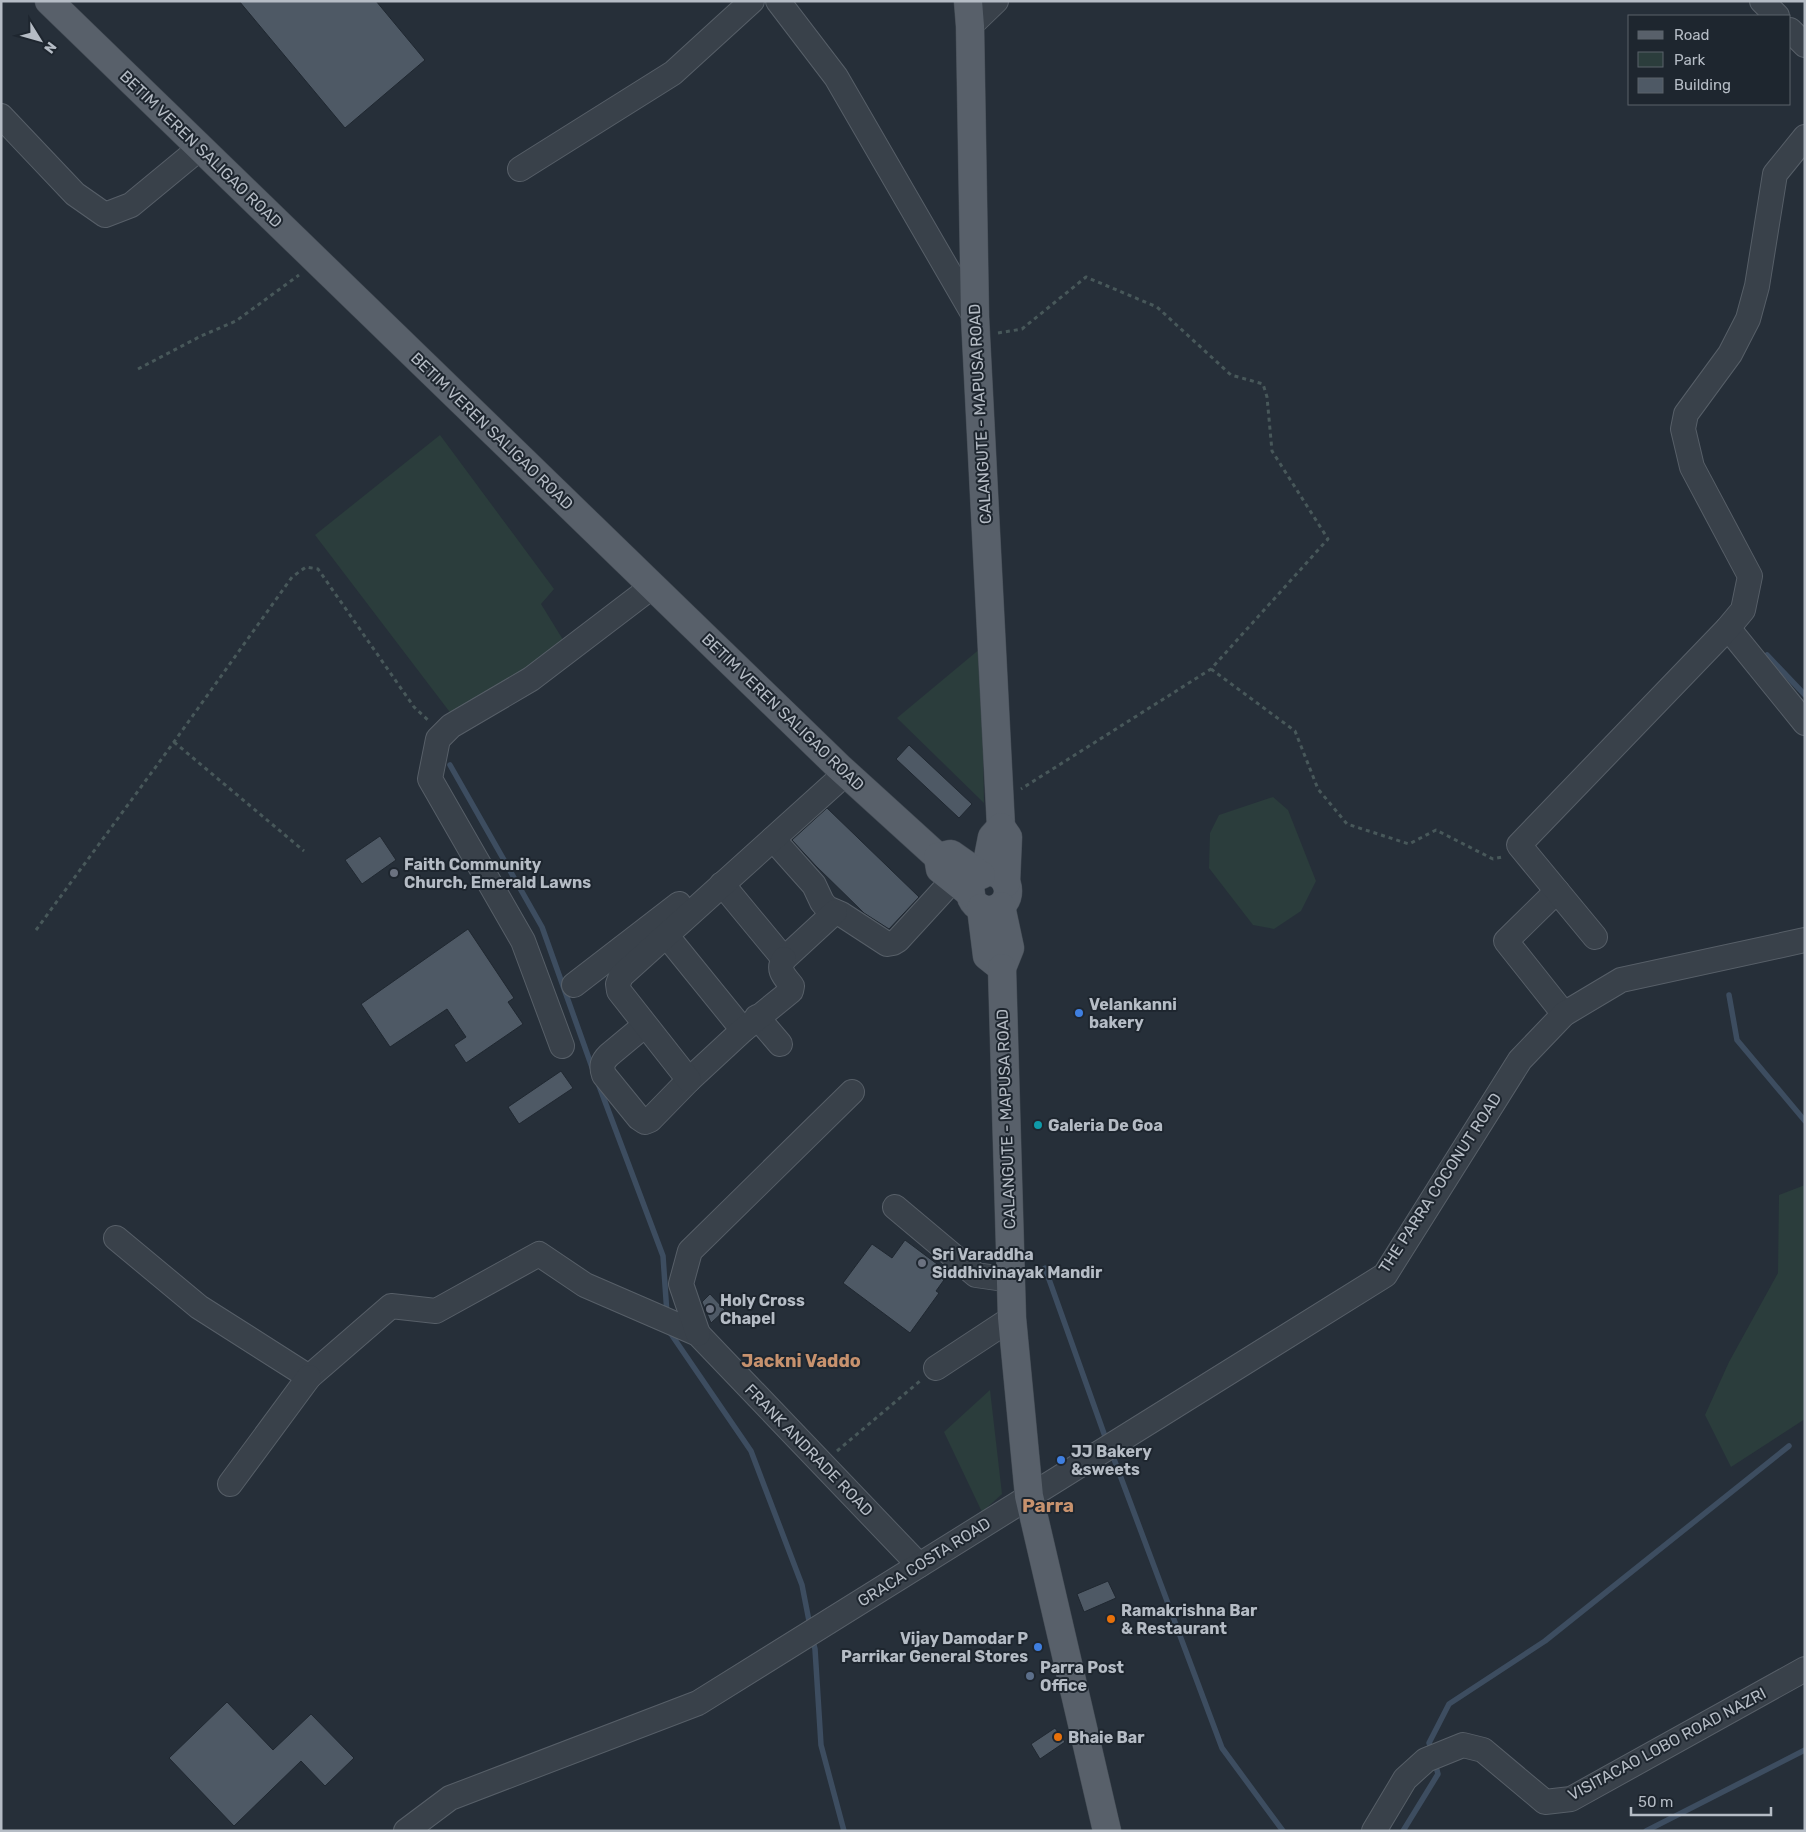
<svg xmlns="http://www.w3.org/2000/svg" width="1806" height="1832" viewBox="0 0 1806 1832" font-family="Rubik,sans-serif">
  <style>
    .green { fill: #2b3d3c }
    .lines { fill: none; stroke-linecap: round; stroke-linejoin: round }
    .stream { stroke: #3d4d60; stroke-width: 5.5 }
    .building { fill: #4e5965; stroke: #202831 }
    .minor-casing { stroke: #575f68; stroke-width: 26 }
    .major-casing { stroke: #424a53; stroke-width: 29 }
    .path { stroke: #48585a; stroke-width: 3; stroke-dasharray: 4 4; stroke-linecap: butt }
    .minor { stroke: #39414a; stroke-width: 24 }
    .major { stroke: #58606a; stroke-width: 28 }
    .worship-dot { fill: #6b7280; stroke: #1e262f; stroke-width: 2 }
    .shop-dot { fill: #3f7fe0; stroke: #1e262f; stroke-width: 2 }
    .culture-dot { fill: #0f9aa8; stroke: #1e262f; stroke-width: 2 }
    .food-dot { fill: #e8710a; stroke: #1e262f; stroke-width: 2 }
    .service-dot { fill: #5c6f8a; stroke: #1e262f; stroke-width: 2 }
    .labels { text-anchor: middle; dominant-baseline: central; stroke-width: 4; stroke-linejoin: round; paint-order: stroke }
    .street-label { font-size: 16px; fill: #b5bcc5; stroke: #1e262f }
    .poi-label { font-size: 16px; font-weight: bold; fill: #b5bcc5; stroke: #1e262f; text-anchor: start }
    .neighbourhood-label { font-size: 18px; font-weight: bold; fill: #c7926e; stroke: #1e262f }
    .quarter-label { font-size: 19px; font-weight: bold; fill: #c7926e; stroke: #1e262f }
  </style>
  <rect width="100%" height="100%" fill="#262f39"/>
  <g class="green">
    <path d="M 440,435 L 554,589 L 541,604 L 565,643 L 452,715 L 315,535 Z"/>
    <path d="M 981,648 L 984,803 L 897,718 Z"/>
    <path d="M 1273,797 L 1288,810 L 1316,881 L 1301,911 L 1274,929 L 1253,925 L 1209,868 L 1210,833 L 1219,815 Z"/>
    <path d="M 1805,1185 L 1805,1419 L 1731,1467 L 1705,1415 L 1729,1362 L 1778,1273 L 1779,1195 Z"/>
    <path d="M 990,1390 L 1002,1494 L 982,1512 L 944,1432 Z"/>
  </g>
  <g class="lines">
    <g class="stream">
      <path d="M 1767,655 L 1805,695"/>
      <path d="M 450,765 L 542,927 L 593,1070"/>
      <path d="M 1729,995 L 1737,1040 L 1805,1121"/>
      <path d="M 598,1083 L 663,1256 L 667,1314"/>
      <path d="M 1045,1268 L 1107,1442"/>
      <path d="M 669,1331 L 751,1451 L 802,1585 L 810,1626"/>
      <path d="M 1111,1451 L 1222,1748 L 1283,1831"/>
      <path d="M 812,1638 L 815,1649 L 821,1745 L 844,1831"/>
      <path d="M 1432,1752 L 1429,1743 L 1449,1704 L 1545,1641 L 1789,1446"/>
      <path d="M 1403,1831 L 1438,1774 L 1435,1763"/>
      <path d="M 1646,1831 L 1805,1750"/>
    </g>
  </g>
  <g class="building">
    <path d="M 239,1 L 376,1 L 425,60 L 345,128 Z"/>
    <path d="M 909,745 L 972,804 L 959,818 L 896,759 Z"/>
    <path d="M 827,808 L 919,897 L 889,929 L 864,913 L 816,866 L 792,840 Z"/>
    <path d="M 380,836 L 396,860 L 362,884 L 345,860 Z"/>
    <path d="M 468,929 L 514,998 L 508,1002 L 523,1024 L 466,1063 L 454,1045 L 466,1037 L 447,1009 L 390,1047 L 361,1004 Z"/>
    <path d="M 561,1071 L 573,1088 L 519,1124 L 508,1107 Z"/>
    <path d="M 905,1240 L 949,1273 L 936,1291 L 939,1293 L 910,1333 L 843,1283 L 872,1244 L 892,1258 Z"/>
    <path d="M 710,1294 L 725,1310 L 711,1323 L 702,1302 Z"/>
    <path d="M 1108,1581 L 1116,1598 L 1084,1612 L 1077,1594 Z"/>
    <path d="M 227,1702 L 273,1750 L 311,1714 L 354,1758 L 325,1786 L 301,1761 L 234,1826 L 169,1758 Z"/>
    <path d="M 1055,1728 L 1065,1742 L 1040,1759 L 1031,1744 Z"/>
  </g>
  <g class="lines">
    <defs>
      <g id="minor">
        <path d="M 778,1 L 836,77 L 975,317"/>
        <path d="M 1762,1 L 1777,16"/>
        <path d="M 970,26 L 996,1"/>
        <path d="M 1790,30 L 1805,45"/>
        <path d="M 1,116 L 75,194 L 105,215 L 131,205 L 200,148"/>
        <path d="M 520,169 L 673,73 L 752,1"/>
        <path d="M 1728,628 L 1805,723"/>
        <path d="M 773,839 L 814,885 L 822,902 L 827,908 L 841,914 L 887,944 L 893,943 L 898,940 L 953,880"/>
        <path d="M 722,884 L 784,959 L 835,912"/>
        <path d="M 1557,891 L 1506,941 L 1564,1014"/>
        <path d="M 666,935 L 743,1030"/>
        <path d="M 1595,937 L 1519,845 L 1728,628 L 1743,610 L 1750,576 L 1692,467 L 1683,429 L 1686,414 L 1730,354 L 1748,319 L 1757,286 L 1775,174 L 1805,137"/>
        <path d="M 574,985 L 679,904"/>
        <path d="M 757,1017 L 780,1044"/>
        <path d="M 645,1025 L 609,1055 C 602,1062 601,1066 604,1075 L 639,1118 L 645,1122 L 650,1120 L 689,1080 L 743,1030 L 791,991 L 792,986 C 784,976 777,970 784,959"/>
        <path d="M 562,1046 L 523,941 L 430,779 L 438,739 L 451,726 L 531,679 L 653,586"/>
        <path d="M 689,1080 L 619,991 L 618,984 L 621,976 L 846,773"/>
        <path d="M 895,1207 L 976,1275 L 1011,1280"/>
        <path d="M 116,1238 L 199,1307 L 309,1377 L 391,1306 L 436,1311 L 539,1254 L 585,1285 L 698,1334 L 919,1565"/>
        <path d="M 698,1334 L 681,1284 L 690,1251 L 852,1092"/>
        <path d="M 936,1368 L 1012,1318"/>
        <path d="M 230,1484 L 309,1377"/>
        <path d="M 406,1831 L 450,1798 L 698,1703 L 1385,1275 L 1520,1060 L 1564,1014 L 1621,980 L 1805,940"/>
        <path d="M 1374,1831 L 1405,1779 L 1426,1760 L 1463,1745 L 1483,1750 L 1545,1802 L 1571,1799 L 1805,1669"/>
      </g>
      <g id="major">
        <path d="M 49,1 L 839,767 L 938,857"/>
        <path d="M 968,1 L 970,26 L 975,317 L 1001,827"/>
        <circle cx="989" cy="891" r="19"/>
        <path d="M 985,873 L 992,837 L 1001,827 L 1008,837 L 1006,883"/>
        <path d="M 971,894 L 940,869 L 938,857 L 951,854 L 981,875"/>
        <path d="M 981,908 L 987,956 L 1002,968 L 1010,948 L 1001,906"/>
        <path d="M 1002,968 L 1012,1318 L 1029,1496 L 1107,1831"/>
      </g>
    </defs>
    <use href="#minor" class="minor-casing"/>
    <use href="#major" class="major-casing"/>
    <g class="path">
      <path d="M 998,333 L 1022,329 L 1086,277 L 1157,307 L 1231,375 L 1263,384 L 1267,397 L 1272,451 L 1328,539 L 1211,669 L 1021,789"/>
      <path d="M 138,369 L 201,336 L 236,321 L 299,275"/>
      <path d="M 1211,669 L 1295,731 L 1318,789 L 1347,824 L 1409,844 L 1436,830 L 1493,859 L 1502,857"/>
      <path d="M 174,742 L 304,851"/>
      <path d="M 36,930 L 174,742 L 292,577 L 306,567 L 318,569 L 414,707 L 429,721"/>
      <path d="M 837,1451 L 920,1381"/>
    </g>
    <use href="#minor" class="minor"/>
    <use href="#major" class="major"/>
  </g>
  <g class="worship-dot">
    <circle cx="394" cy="873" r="5"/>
    <circle cx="922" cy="1263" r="5"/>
    <circle cx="710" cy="1309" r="5"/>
  </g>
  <g class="shop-dot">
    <circle cx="1079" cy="1013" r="5"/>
    <circle cx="1061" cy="1460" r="5"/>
    <circle cx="1038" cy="1647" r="5"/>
  </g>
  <circle class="culture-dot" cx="1038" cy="1125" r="5"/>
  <g class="food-dot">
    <circle cx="1111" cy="1619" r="5"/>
    <circle cx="1058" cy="1737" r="5"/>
  </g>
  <circle class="service-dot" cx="1030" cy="1676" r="5"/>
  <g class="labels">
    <g class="street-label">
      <text transform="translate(201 149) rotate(44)">BETIM VEREN SALIGAO ROAD</text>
      <text transform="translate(980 414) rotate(-93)">CALANGUTE - MAPUSA ROAD</text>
      <text transform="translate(492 431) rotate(44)">BETIM VEREN SALIGAO ROAD</text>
      <text transform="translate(783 712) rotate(44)">BETIM VEREN SALIGAO ROAD</text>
      <text transform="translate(1006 1119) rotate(-92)">CALANGUTE - MAPUSA ROAD</text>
      <text transform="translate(1440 1183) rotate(-57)">THE PARRA COCONUT ROAD</text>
      <text transform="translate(809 1450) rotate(46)">FRANK ANDRADE ROAD</text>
      <text transform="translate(924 1562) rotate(-32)">GRACA COSTA ROAD</text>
      <text transform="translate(1667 1744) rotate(-28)">VISITACAO LOBO ROAD NAZRI</text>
    </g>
    <g class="poi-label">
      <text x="404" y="864">Faith Community<tspan x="404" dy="18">Church, Emerald Lawns</tspan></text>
      <text x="1089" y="1004">Velankanni<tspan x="1089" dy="18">bakery</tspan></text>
      <text x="1048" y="1125">Galeria De Goa</text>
      <text x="932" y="1254">Sri Varaddha<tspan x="932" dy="18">Siddhivinayak Mandir</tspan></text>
      <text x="720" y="1300">Holy Cross<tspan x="720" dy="18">Chapel</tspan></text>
      <text x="1071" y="1451">JJ Bakery<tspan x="1071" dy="18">&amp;sweets</tspan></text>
      <text x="1121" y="1610">Ramakrishna Bar<tspan x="1121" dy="18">&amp; Restaurant</tspan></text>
      <text x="1028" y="1638" text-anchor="end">Vijay Damodar P<tspan x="1028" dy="18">Parrikar General Stores</tspan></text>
      <text x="1040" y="1667">Parra Post<tspan x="1040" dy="18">Office</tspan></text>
      <text x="1068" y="1737">Bhaie Bar</text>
    </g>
    <g class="neighbourhood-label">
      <text x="801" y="1361">Jackni Vaddo</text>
    </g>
    <g class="quarter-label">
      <text x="1048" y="1505">Parra</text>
    </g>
  </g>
  <rect width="1806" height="1832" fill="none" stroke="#b5bcc5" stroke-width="5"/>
  <rect x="1628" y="15" width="162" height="90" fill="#1e262f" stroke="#5a626b"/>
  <rect x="1638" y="31" width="25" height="8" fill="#58606a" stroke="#5a626b"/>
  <text x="1674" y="40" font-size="15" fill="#b5bcc5">Road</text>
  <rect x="1638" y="52" width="25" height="15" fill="#2b3d3c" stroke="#5a626b"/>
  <text x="1674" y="65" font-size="15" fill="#b5bcc5">Park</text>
  <rect x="1638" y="78" width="25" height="15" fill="#4e5965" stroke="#5a626b"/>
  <text x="1674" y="90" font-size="15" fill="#b5bcc5">Building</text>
  <g transform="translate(40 40) rotate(127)" stroke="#1e262f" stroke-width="4" paint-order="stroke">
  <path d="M0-4L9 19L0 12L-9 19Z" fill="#b5bcc5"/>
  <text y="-8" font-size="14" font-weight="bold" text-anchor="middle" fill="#b5bcc5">N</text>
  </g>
  <path d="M1631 1807v8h140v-8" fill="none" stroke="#b5bcc5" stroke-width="2.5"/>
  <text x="1638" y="1807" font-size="15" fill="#b5bcc5" stroke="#1e262f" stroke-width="4" paint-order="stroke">50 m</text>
</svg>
